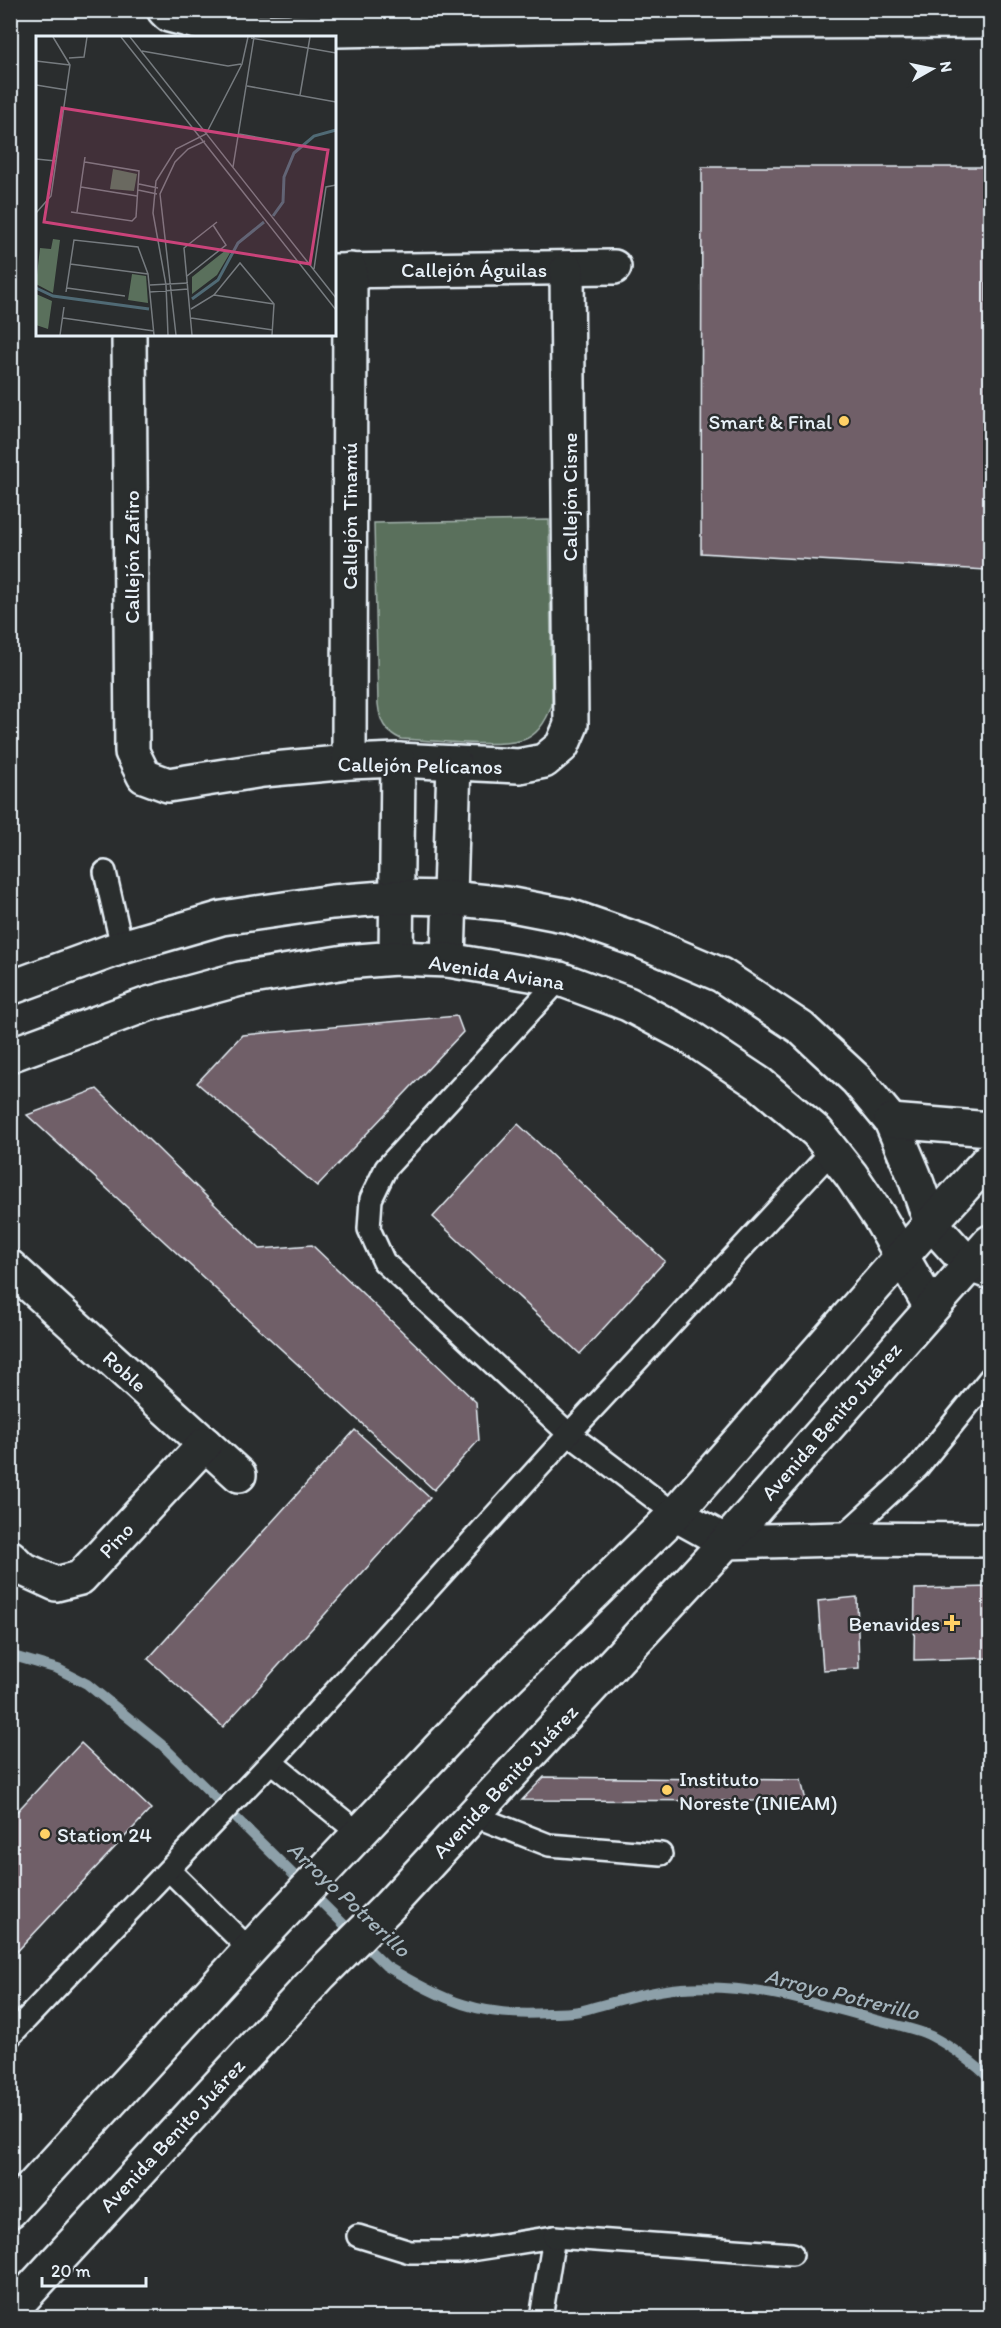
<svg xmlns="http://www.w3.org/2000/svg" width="1001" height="2328" viewBox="0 0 1001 2328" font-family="Itim,sans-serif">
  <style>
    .green { fill: #5a705c; stroke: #a1b0aa; stroke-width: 1.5 }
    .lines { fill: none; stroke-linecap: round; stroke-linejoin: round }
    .stream { stroke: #8da0a9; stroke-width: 10 }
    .building { fill: #6f5e68; stroke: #e8f1f8; stroke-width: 1.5 }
    .service-casing { stroke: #e8f1f8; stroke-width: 26 }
    .minor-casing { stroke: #e8f1f8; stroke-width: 38 }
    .tertiary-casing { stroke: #e8f1f8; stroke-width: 38 }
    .service { stroke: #2a2d2e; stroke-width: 21 }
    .minor { stroke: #2a2d2e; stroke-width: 33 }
    .tertiary { stroke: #2a2d2e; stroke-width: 33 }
    .poi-dot { fill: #ffd166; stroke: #2a2d2e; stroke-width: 2 }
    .labels { text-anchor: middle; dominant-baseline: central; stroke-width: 5; stroke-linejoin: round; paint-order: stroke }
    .street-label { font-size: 21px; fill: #e8f1f8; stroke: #2a2d2e }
    .poi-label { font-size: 21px; fill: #e8f1f8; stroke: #2a2d2e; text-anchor: end }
    .water-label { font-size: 22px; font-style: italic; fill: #a4b4bd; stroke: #2a2d2e }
    .inset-river { fill: none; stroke: #506a75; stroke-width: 3 }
    .inset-road { fill: none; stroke: #767b7f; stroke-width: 1.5 }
    .view { fill: #ca437a; fill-opacity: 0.15; stroke: #ca437a; stroke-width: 3 }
    .inset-edge { fill: none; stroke: #e8f1f8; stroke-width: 3 }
  </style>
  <rect width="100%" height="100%" fill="#2a2d2e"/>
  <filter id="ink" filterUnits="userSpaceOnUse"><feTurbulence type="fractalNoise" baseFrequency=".0167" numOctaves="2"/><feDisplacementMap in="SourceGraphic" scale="12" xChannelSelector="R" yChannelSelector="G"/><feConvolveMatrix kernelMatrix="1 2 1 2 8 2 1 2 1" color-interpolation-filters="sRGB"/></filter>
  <g filter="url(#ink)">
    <path class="green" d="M 549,520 L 552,705 C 547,719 538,735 523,740 C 498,748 430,740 401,739 C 384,731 380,722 378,704 L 374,523 Z"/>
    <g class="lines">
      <path class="stream" d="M 10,1655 L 58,1669 L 87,1684 L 162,1745 L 386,1966 C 442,2000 481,2018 548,2013 C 559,2013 570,2013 580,2011 C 614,2002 647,1991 682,1988 C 747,1983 808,2001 870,2018 C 889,2024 913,2027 931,2036 C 950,2046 976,2064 990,2079"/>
    </g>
    <g class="building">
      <path d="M 702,167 L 986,167 L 986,570 L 701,553 Z"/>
      <path d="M 457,1016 L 463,1032 L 317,1186 L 197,1083 L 242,1035 Z"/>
      <path d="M 97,1089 L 260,1249 L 312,1245 L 476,1402 L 479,1440 L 434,1490 L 27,1115 Z"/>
      <path d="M 518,1124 L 665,1261 L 580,1354 L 433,1217 Z"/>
      <path d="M 355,1430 L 430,1498 L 223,1727 L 148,1659 Z"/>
      <path d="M 989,1587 L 990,1658 L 914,1660 L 915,1589 Z"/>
      <path d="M 857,1597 L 859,1668 L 823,1670 L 818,1601 Z"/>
      <path d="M 81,1743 L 151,1809 L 10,1959 L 10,1819 Z"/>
      <path d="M 544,1777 L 801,1780 L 806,1801 L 522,1800 Z"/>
    </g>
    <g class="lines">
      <defs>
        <g id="service">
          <path d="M 105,872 L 122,947"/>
          <path d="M 560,979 L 386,1168 L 371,1199 L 369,1229 L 384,1262 L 569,1434 L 675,1514"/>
          <path d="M 840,1539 L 918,1467 L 990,1378"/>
          <path d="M 271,1762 L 360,1834"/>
          <path d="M 472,1815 L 549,1845 L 661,1854"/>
          <path d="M 169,1870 L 250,1950"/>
          <path d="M 10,2036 L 271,1762 L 569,1434 L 832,1151"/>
          <path d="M 358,2236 L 410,2252 L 458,2252 L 554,2237 L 541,2318"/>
          <path d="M 554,2237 L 792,2254"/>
        </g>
        <g id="minor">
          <path d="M 164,10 L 169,15 L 235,32 L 745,22 L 990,21"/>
          <path d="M 334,271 L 614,267"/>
          <path d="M 129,334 L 132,752 L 144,776 L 168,785 L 263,770 L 349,762 L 398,760 L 519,766 L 544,761 L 562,746 L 571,725 L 567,269"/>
          <path d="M 349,762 L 350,270"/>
          <path d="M 396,958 L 398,760"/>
          <path d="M 448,960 L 454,763"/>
          <path d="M 10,988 L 122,947 L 222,918 L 332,902 L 396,897 L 450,898 L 507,904 L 569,916 L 641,941 L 721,975 L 801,1028 L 857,1080 L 891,1121 L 914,1175 L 931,1223 L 969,1265 L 990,1272"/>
          <path d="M 10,1055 L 148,1004 L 240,979 L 345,962 L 396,958 L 448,960 L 560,979 L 628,1004 L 688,1036 L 760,1084 L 817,1132 L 851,1175 L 879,1217 L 931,1307"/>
          <path d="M 10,1267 L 239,1475"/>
          <path d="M 675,1514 L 726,1542 L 840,1539 L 990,1540"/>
          <path d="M 10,1557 L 21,1568 L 56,1584 L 80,1578 L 205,1444"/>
        </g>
        <g id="tertiary">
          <path d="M 891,1121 L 990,1129"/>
          <path d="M 10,2211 L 269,1929 L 484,1701 L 675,1514 L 931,1223 L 990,1158"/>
          <path d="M 10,2312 L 321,1974 L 389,1906 L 726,1542 L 990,1242"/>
        </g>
      </defs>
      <use href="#service" class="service-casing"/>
      <use href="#minor" class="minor-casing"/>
      <use href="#tertiary" class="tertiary-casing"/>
      <use href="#service" class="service"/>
      <use href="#minor" class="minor"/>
      <use href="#tertiary" class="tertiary"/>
    </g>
  </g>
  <g class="poi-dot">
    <circle cx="844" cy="421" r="6"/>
    <path d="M949 1614h6v6h6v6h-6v6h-6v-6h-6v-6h6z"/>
    <circle cx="667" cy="1790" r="6"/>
    <circle cx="45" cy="1834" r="6"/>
  </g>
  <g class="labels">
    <g class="street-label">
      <text x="474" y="269">Callejón Águilas</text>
      <text transform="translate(569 497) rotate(-90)">Callejón Cisne</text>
      <text transform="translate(349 516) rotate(-90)">Callejón Tinamú</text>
      <text transform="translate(131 557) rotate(-90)">Callejón Zafiro</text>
      <text transform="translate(420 765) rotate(1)">Callejón Pelícanos</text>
      <text transform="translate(497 972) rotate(9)">Avenida Aviana</text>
      <text transform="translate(125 1371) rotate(42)">Roble</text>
      <text transform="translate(831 1421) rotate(-49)">Avenida Benito Juárez</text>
      <text transform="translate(116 1540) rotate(-47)">Pino</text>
      <text transform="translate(505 1781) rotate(-47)">Avenida Benito Juárez</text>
      <text transform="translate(172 2135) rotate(-47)">Avenida Benito Juárez</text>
    </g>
    <g class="poi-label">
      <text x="832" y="421">Smart &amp; Final</text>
      <text x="940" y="1623">Benavides</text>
      <text x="679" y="1778" text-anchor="start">Instituto<tspan x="679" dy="24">Noreste (INIEAM)</tspan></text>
      <text x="57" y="1834" text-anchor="start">Station 24</text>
    </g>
    <g class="water-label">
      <text transform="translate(349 1899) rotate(43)">Arroyo Potrerillo</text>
      <text transform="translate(842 1994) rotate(14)">Arroyo Potrerillo</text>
    </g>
  </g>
  <g transform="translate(36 36)">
    <rect width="300" height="300" fill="#2a2d2e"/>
    <path d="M 77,133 L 101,138 L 98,155 L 74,153 ZM 17,203 L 24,204 L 17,257 L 0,248 L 4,212 L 15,213 ZM 190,214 L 194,217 L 181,239 L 156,258 L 156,241 ZM 96,238 L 110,240 L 112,267 L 92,264 ZM 0,258 L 16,265 L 12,293 L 0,289 Z" fill="#5a705c"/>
    <path class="inset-river" d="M 237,180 L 247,166 L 248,141 L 258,117 L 278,100 L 300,94M 0,252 L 17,260 L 113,273M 156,263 L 182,244 L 202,207 L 228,186"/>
    <path class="inset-road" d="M 85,1 L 300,274M 94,1 L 300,262M 215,2 L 300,17M 106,15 L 192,30 L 205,28M 33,22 L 48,21 L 51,1M 0,25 L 34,29M 0,49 L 31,54M 211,50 L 300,66M 264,59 L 274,1M 203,98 L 254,107M 0,123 L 20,125M 197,131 L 218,1M 103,148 L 122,152M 45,151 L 101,160M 102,154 L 121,158M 35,176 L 96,185 L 100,181 L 103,135 L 49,126M 41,176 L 49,121M 0,177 L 15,160 L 34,29 L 17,1M 34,228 L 112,238M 278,233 L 290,151 L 300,149M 151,240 L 190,209 L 177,189M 114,249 L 152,247M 31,252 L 89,260M 30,256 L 38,204 L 102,211 L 112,238 L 118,299M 114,256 L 152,253M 178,259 L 238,268M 155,273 L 178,259 L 204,227 L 238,268 L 236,299M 27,282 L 118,295M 155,282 L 237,294M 24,299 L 28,271M 132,299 L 130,249 L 117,177 L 120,145 L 140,113 L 170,98 L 206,28 L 212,1M 140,299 L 124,158 L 139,126 L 152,113 L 169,105M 156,299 L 148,212 L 181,186"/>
    <path class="view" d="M 26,72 L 292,114 L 274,228 L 8,186 Z"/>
    <rect width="300" height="300" class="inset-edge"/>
  </g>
  <rect width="1001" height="2328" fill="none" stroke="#2a2d2e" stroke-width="36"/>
  <rect x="18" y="18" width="965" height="2292" fill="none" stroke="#e8f1f8" stroke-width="2" filter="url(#ink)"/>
  <g transform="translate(932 69) rotate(81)" stroke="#2a2d2e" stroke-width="4.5" paint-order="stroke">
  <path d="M0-4.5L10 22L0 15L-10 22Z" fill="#e8f1f8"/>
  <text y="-9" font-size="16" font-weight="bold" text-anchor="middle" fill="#e8f1f8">N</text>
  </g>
  <path d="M42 2277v9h104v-9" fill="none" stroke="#e8f1f8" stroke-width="3"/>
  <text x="51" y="2277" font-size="18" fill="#e8f1f8" stroke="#2a2d2e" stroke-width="4.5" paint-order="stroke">20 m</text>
</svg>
